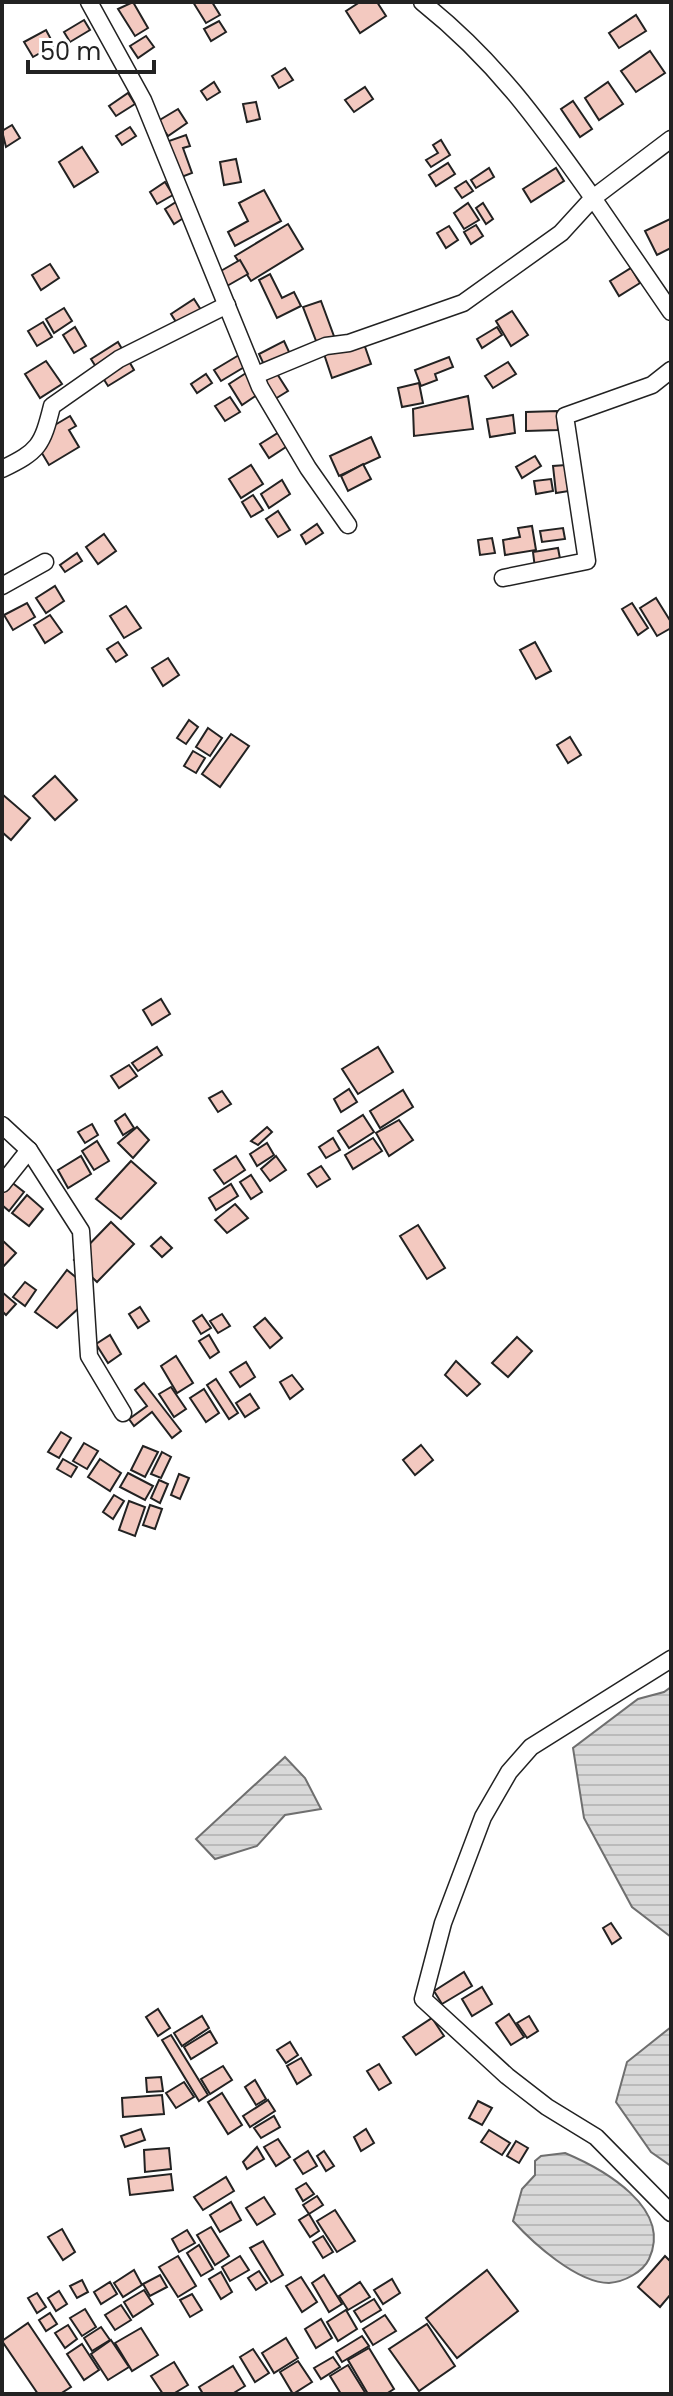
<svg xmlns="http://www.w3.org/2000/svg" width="673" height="2396" viewBox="0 0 673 2396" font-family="Poppins,sans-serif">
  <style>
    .water { fill: url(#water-rules); stroke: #6f6f6f; stroke-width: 2 }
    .building { fill: #f3c9c0; stroke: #222; stroke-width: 2 }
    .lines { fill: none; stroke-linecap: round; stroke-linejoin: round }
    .street-casing { stroke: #222; stroke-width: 19 }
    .street { stroke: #fff; stroke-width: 16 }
  </style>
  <defs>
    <pattern id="water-rules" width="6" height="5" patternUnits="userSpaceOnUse" patternTransform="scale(2)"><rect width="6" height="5" fill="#d9d9d9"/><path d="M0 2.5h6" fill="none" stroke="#bababa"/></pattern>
  </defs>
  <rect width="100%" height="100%" fill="#fff"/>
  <g class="water">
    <path d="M 671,1687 L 671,1937 L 632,1907 L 584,1818 L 573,1748 L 638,1699 L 664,1692 Z"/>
    <path d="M 285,1757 L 305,1778 L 321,1809 L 285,1815 L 257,1846 L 215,1859 L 196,1839 Z"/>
    <path d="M 671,2027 L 671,2166 L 651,2152 L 616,2102 L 627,2062 Z"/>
    <path d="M 565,2153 C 603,2169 673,2208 649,2259 C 643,2272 624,2282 609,2283 C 577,2283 533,2243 513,2221 L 522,2189 L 535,2175 L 535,2161 L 541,2156 Z"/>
  </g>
  <g class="building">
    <path d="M 133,2 L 148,28 L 135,36 L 118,9 Z"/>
    <path d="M 193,2 L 212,2 L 220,15 L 206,23 Z"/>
    <path d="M 360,2 L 377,2 L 386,16 L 360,33 L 346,11 Z"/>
    <path d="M 636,15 L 646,31 L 619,48 L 609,33 Z"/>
    <path d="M 84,20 L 90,30 L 70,42 L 64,32 Z"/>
    <path d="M 219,21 L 226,32 L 211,41 L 204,29 Z"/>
    <path d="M 46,30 L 54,45 L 33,57 L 24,42 Z"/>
    <path d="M 146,36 L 154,47 L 138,58 L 130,46 Z"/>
    <path d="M 650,51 L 665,73 L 636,92 L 621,71 Z"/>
    <path d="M 285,68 L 293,80 L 279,88 L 272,76 Z"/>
    <path d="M 214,82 L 220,92 L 207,100 L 201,91 Z"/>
    <path d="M 608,82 L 623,104 L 599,120 L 585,98 Z"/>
    <path d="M 365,87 L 373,99 L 354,112 L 345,100 Z"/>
    <path d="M 128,93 L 135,104 L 116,116 L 109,106 Z"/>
    <path d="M 573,101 L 592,129 L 580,137 L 561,109 Z"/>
    <path d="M 256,102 L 260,119 L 247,122 L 243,104 Z"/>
    <path d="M 178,109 L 187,123 L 168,136 L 158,121 Z"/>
    <path d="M 12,125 L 20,138 L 6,147 L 2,131 Z"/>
    <path d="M 130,127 L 136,136 L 122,145 L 116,136 Z"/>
    <path d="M 186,135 L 190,146 L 183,148 L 192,173 L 179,178 L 166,142 Z"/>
    <path d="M 441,140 L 450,155 L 431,167 L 426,160 L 438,153 L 433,145 Z"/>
    <path d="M 82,147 L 98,172 L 74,187 L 59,162 Z"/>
    <path d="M 236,159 L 241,182 L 224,185 L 220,162 Z"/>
    <path d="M 448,163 L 455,174 L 436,186 L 429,175 Z"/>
    <path d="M 489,168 L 494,177 L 476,188 L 471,180 Z"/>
    <path d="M 556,168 L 564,181 L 531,202 L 523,189 Z"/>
    <path d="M 466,181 L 473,191 L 462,198 L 455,188 Z"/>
    <path d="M 165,182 L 173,195 L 157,204 L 150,192 Z"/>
    <path d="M 264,190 L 281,221 L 235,246 L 228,232 L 248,221 L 239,203 Z"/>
    <path d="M 176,202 L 185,217 L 174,224 L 165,209 Z"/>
    <path d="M 468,203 L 479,220 L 464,229 L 454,213 Z"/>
    <path d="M 483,203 L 493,219 L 486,224 L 476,208 Z"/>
    <path d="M 670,219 L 671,248 L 657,255 L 645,231 Z"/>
    <path d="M 288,224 L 303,249 L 251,281 L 235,256 Z"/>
    <path d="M 476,225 L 483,236 L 471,244 L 464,232 Z"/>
    <path d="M 449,226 L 458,240 L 446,248 L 437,233 Z"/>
    <path d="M 240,260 L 248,274 L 227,286 L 219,272 Z"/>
    <path d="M 50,264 L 59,278 L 41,290 L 32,275 Z"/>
    <path d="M 631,268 L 640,283 L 619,296 L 610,281 Z"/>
    <path d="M 270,274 L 282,298 L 294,292 L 301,306 L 277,318 L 259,280 Z"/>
    <path d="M 194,299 L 201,310 L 178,325 L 171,314 Z"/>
    <path d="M 321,301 L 335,339 L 318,346 L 303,307 Z"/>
    <path d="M 64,308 L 72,321 L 54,333 L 46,319 Z"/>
    <path d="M 512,311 L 528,335 L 511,346 L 496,321 Z"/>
    <path d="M 43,322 L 52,337 L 37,346 L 28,331 Z"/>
    <path d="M 75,327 L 86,346 L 74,353 L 63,335 Z"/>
    <path d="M 497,327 L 502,335 L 482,348 L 477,339 Z"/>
    <path d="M 284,341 L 290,354 L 265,367 L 259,354 Z"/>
    <path d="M 363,341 L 371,364 L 332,378 L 324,354 Z"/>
    <path d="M 118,342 L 134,370 L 108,386 L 91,359 Z"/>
    <path d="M 239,355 L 246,366 L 221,381 L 214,370 Z"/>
    <path d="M 449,357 L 453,367 L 435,374 L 437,380 L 421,386 L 415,370 Z"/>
    <path d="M 46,361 L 62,384 L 40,398 L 25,374 Z"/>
    <path d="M 508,362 L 516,374 L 493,388 L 485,376 Z"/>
    <path d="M 274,369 L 288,391 L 275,399 L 261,377 Z"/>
    <path d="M 246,373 L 260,393 L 242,405 L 229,384 Z"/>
    <path d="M 206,374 L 212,383 L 197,393 L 191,384 Z"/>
    <path d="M 419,383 L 423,403 L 402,407 L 398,388 Z"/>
    <path d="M 468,396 L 473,429 L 414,436 L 413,409 Z"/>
    <path d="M 230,397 L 240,412 L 225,421 L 215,406 Z"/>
    <path d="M 557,411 L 558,430 L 526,431 L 526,412 Z"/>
    <path d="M 513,415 L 515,433 L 490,437 L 487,419 Z"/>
    <path d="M 70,416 L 76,426 L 69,430 L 79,447 L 49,465 L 33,438 Z"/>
    <path d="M 281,431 L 289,445 L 269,458 L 260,444 Z"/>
    <path d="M 371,437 L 380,457 L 339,476 L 330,456 Z"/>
    <path d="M 535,456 L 541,466 L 522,478 L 516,467 Z"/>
    <path d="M 363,464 L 371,479 L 348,491 L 341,476 Z"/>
    <path d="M 251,465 L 263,484 L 241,498 L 229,479 Z"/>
    <path d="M 566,465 L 569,491 L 556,493 L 553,466 Z"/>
    <path d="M 551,479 L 553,491 L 536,494 L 534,481 Z"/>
    <path d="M 282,480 L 290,494 L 269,508 L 261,494 Z"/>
    <path d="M 253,495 L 263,510 L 251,517 L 242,502 Z"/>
    <path d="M 278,511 L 290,530 L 278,537 L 266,519 Z"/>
    <path d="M 317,524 L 323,533 L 306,544 L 301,535 Z"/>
    <path d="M 532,526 L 536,550 L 505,555 L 503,540 L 520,537 L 518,528 Z"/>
    <path d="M 563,528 L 565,539 L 542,542 L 540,531 Z"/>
    <path d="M 104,534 L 116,551 L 98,564 L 86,547 Z"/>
    <path d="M 492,538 L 495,553 L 480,555 L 478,540 Z"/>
    <path d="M 558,548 L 561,564 L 535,568 L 533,552 Z"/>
    <path d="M 77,553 L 82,561 L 65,572 L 60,565 Z"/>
    <path d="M 55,586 L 64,601 L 46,613 L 36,598 Z"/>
    <path d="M 656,598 L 671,622 L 671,628 L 657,636 L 640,608 Z"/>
    <path d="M 27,603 L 35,617 L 13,630 L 4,615 Z"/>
    <path d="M 632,603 L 648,628 L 638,635 L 622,609 Z"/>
    <path d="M 126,606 L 141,628 L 124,638 L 110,616 Z"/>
    <path d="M 50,615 L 62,632 L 45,643 L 34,625 Z"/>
    <path d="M 118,642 L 127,655 L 116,662 L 107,649 Z"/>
    <path d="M 535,642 L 551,671 L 536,679 L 520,650 Z"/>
    <path d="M 168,658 L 179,675 L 163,686 L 152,668 Z"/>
    <path d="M 189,720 L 198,727 L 186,744 L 177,738 Z"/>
    <path d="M 208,728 L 222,738 L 210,756 L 196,747 Z"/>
    <path d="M 231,734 L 249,746 L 220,787 L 202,774 Z"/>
    <path d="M 570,737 L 581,755 L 568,763 L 557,745 Z"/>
    <path d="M 193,751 L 205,758 L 196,773 L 184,766 Z"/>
    <path d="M 55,776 L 77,800 L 55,820 L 33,796 Z"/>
    <path d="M 2,794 L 30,818 L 11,840 L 2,832 Z"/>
    <path d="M 161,999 L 170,1014 L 152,1025 L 143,1010 Z"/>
    <path d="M 157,1047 L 162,1055 L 138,1071 L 132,1063 Z"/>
    <path d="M 378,1047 L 393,1072 L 358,1094 L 342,1069 Z"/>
    <path d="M 129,1065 L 137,1076 L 119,1088 L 111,1076 Z"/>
    <path d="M 349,1089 L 357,1102 L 341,1112 L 334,1099 Z"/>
    <path d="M 403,1090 L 413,1107 L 380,1128 L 370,1111 Z"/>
    <path d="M 222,1091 L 231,1104 L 218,1112 L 209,1098 Z"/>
    <path d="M 125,1114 L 134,1128 L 123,1135 L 115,1121 Z"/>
    <path d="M 363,1115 L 374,1132 L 349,1148 L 338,1131 Z"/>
    <path d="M 399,1120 L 413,1140 L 389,1156 L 376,1133 Z"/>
    <path d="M 92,1124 L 98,1135 L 85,1143 L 78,1132 Z"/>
    <path d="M 137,1127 L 149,1140 L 133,1158 L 118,1143 Z"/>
    <path d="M 267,1127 L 272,1132 L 258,1145 L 251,1141 Z"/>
    <path d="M 333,1138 L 340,1150 L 326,1158 L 319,1147 Z"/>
    <path d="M 373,1138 L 382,1151 L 353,1169 L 345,1155 Z"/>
    <path d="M 97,1141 L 109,1161 L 94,1170 L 82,1151 Z"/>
    <path d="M 267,1143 L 274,1155 L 257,1166 L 250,1154 Z"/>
    <path d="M 81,1156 L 91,1174 L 68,1188 L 58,1170 Z"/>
    <path d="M 236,1156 L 245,1170 L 224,1184 L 214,1170 Z"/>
    <path d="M 276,1156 L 286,1170 L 270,1181 L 261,1169 Z"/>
    <path d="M 131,1161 L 156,1183 L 121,1219 L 96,1199 Z"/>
    <path d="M 321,1166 L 330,1179 L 317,1187 L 308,1174 Z"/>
    <path d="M 251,1175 L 262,1192 L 251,1199 L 240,1182 Z"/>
    <path d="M 10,1181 L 24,1192 L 9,1211 L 2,1205 L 2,1191 Z"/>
    <path d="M 231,1184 L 238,1196 L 216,1210 L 209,1198 Z"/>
    <path d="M 27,1195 L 43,1209 L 29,1226 L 12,1213 Z"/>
    <path d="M 235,1204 L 248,1218 L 227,1233 L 215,1220 Z"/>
    <path d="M 111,1222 L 134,1244 L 97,1282 L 74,1260 Z"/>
    <path d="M 418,1225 L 445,1268 L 427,1279 L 400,1236 Z"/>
    <path d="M 161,1237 L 172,1248 L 162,1257 L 151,1246 Z"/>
    <path d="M 2,1240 L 16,1253 L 2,1268 Z"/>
    <path d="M 67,1270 L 78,1279 L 81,1306 L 57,1328 L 35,1312 Z"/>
    <path d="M 25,1282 L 36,1290 L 25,1306 L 13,1297 Z"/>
    <path d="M 2,1292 L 16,1304 L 6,1315 L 2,1311 Z"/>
    <path d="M 140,1307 L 149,1321 L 138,1328 L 129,1314 Z"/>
    <path d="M 222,1314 L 230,1326 L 218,1333 L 210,1321 Z"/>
    <path d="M 202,1315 L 211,1328 L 201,1334 L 193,1321 Z"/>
    <path d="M 265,1318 L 282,1338 L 270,1348 L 254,1327 Z"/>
    <path d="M 110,1335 L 121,1354 L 108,1363 L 96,1344 Z"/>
    <path d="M 209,1335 L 219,1352 L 210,1358 L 199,1341 Z"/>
    <path d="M 517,1337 L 532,1351 L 508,1377 L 492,1363 Z"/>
    <path d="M 176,1356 L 193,1383 L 177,1393 L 161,1366 Z"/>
    <path d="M 456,1361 L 480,1384 L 467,1396 L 445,1375 Z"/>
    <path d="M 246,1362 L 255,1377 L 240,1387 L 230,1372 Z"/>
    <path d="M 292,1375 L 303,1389 L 290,1399 L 280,1382 Z"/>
    <path d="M 216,1379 L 238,1413 L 229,1419 L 207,1385 Z"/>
    <path d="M 144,1383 L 181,1431 L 172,1438 L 152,1412 L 134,1426 L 129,1419 L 147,1406 L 135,1390 Z"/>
    <path d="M 171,1387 L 186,1409 L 174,1417 L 159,1394 Z"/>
    <path d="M 204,1389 L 219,1413 L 206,1422 L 190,1398 Z"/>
    <path d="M 250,1394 L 259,1408 L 245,1417 L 236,1403 Z"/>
    <path d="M 61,1432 L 71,1438 L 59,1458 L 48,1452 Z"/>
    <path d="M 84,1443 L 98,1451 L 87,1469 L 73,1461 Z"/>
    <path d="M 421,1445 L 433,1460 L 415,1475 L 403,1460 Z"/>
    <path d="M 143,1446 L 158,1452 L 145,1477 L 131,1470 Z"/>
    <path d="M 162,1452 L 171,1457 L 161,1478 L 151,1474 Z"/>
    <path d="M 63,1459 L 77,1467 L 71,1477 L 57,1469 Z"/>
    <path d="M 100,1459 L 121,1473 L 110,1491 L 88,1477 Z"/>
    <path d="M 128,1473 L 153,1486 L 145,1500 L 120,1487 Z"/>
    <path d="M 179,1474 L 189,1478 L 180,1499 L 171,1495 Z"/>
    <path d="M 159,1480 L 168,1484 L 160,1503 L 151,1498 Z"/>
    <path d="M 114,1495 L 124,1501 L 113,1519 L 103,1512 Z"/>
    <path d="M 129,1501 L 145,1507 L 135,1536 L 119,1530 Z"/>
    <path d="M 150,1505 L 162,1509 L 155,1529 L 143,1525 Z"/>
    <path d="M 611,1923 L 621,1938 L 612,1944 L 603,1928 Z"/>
    <path d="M 464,1972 L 472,1986 L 442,2004 L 434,1991 Z"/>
    <path d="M 482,1987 L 492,2004 L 472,2016 L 462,1999 Z"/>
    <path d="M 158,2009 L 170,2028 L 158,2036 L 146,2017 Z"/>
    <path d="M 509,2014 L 524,2037 L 511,2045 L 496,2023 Z"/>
    <path d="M 202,2016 L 209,2028 L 182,2046 L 174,2033 Z"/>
    <path d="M 529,2016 L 538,2031 L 527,2038 L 517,2023 Z"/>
    <path d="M 432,2018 L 444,2036 L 416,2055 L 403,2037 Z"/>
    <path d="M 210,2031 L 217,2043 L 191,2059 L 184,2047 Z"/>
    <path d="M 171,2035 L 208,2095 L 199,2101 L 162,2040 Z"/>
    <path d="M 290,2042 L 298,2055 L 286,2063 L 277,2050 Z"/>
    <path d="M 301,2058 L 311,2075 L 297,2084 L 287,2066 Z"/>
    <path d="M 379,2064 L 391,2083 L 379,2090 L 367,2071 Z"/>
    <path d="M 223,2066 L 232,2080 L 210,2094 L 201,2079 Z"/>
    <path d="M 161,2077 L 163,2091 L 147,2092 L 146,2078 Z"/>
    <path d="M 255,2080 L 266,2099 L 256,2105 L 245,2087 Z"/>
    <path d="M 184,2082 L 194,2097 L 176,2108 L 166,2093 Z"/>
    <path d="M 222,2093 L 242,2125 L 228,2134 L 208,2102 Z"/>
    <path d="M 162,2095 L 164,2114 L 123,2117 L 122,2098 Z"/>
    <path d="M 268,2100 L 275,2111 L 250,2127 L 243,2116 Z"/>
    <path d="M 478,2101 L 492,2108 L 482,2125 L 469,2118 Z"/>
    <path d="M 274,2116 L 280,2127 L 261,2138 L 254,2128 Z"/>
    <path d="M 141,2129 L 145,2140 L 125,2147 L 121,2136 Z"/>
    <path d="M 366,2129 L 374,2143 L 361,2151 L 354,2137 Z"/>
    <path d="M 489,2130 L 510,2143 L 502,2155 L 481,2142 Z"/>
    <path d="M 278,2139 L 290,2157 L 276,2166 L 264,2147 Z"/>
    <path d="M 516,2141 L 528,2148 L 519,2163 L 507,2156 Z"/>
    <path d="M 257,2147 L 264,2159 L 247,2169 L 243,2162 Z"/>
    <path d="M 169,2148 L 171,2169 L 145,2172 L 144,2150 Z"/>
    <path d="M 308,2151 L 317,2166 L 303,2174 L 294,2160 Z"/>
    <path d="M 324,2151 L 334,2166 L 326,2171 L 317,2156 Z"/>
    <path d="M 171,2174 L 173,2190 L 130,2195 L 128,2179 Z"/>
    <path d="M 226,2177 L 234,2191 L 203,2210 L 194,2197 Z"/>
    <path d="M 306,2183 L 314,2194 L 303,2201 L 296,2189 Z"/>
    <path d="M 317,2196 L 323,2205 L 309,2214 L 303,2205 Z"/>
    <path d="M 264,2197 L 275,2214 L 257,2225 L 246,2208 Z"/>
    <path d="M 231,2202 L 241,2220 L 220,2232 L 210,2215 Z"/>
    <path d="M 335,2210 L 355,2241 L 337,2252 L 317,2221 Z"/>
    <path d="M 309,2214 L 319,2231 L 310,2237 L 299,2220 Z"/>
    <path d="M 211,2227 L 229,2256 L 215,2265 L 197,2235 Z"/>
    <path d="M 62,2229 L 75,2252 L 63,2260 L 48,2237 Z"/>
    <path d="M 187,2230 L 195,2243 L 179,2252 L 172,2239 Z"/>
    <path d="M 323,2236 L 333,2252 L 323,2258 L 313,2242 Z"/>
    <path d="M 263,2241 L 283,2275 L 271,2282 L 250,2248 Z"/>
    <path d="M 199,2245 L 213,2269 L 201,2276 L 187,2253 Z"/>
    <path d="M 178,2256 L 196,2286 L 178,2297 L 159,2267 Z"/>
    <path d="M 240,2256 L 249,2270 L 230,2281 L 222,2267 Z"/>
    <path d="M 665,2256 L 671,2262 L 671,2294 L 660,2307 L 638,2287 Z"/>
    <path d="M 134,2270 L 142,2285 L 123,2297 L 114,2283 Z"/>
    <path d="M 487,2270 L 518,2311 L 457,2358 L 426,2318 Z"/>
    <path d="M 259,2271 L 267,2283 L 256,2290 L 248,2278 Z"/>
    <path d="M 221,2272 L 232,2292 L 221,2299 L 209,2279 Z"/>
    <path d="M 160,2275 L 167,2287 L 150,2296 L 143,2284 Z"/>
    <path d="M 324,2275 L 342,2304 L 329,2312 L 312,2283 Z"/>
    <path d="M 301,2277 L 317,2302 L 302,2312 L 286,2286 Z"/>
    <path d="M 392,2279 L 400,2293 L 383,2304 L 374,2290 Z"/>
    <path d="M 82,2280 L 88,2292 L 77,2298 L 70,2286 Z"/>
    <path d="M 110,2282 L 117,2294 L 101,2304 L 94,2292 Z"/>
    <path d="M 360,2282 L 370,2297 L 348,2310 L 339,2296 Z"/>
    <path d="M 144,2290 L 153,2304 L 133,2317 L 124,2302 Z"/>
    <path d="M 59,2291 L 67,2304 L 56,2311 L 48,2298 Z"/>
    <path d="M 37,2293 L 46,2307 L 37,2313 L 28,2298 Z"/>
    <path d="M 192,2294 L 202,2310 L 190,2317 L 180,2300 Z"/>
    <path d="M 374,2299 L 381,2310 L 361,2322 L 354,2311 Z"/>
    <path d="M 121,2305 L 131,2320 L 115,2330 L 105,2315 Z"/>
    <path d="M 85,2309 L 96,2327 L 82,2336 L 70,2318 Z"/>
    <path d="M 346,2310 L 357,2329 L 338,2341 L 327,2322 Z"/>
    <path d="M 50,2313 L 57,2324 L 46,2331 L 39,2320 Z"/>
    <path d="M 385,2315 L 396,2331 L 373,2345 L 363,2329 Z"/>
    <path d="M 321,2319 L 332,2338 L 316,2348 L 305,2329 Z"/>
    <path d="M 28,2323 L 71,2387 L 60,2394 L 38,2394 L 2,2341 Z"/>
    <path d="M 427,2324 L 455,2366 L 419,2391 L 389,2349 Z"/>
    <path d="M 68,2325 L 77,2339 L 65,2348 L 55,2333 Z"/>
    <path d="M 101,2327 L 110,2340 L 92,2351 L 84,2338 Z"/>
    <path d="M 141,2328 L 158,2355 L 132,2371 L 115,2343 Z"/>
    <path d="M 362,2336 L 369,2346 L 342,2362 L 336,2352 Z"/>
    <path d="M 286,2338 L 298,2358 L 274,2373 L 262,2353 Z"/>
    <path d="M 111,2340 L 129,2367 L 108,2380 L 91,2354 Z"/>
    <path d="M 82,2344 L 99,2370 L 84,2380 L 67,2354 Z"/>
    <path d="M 369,2348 L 394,2389 L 386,2394 L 368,2394 L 348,2360 Z"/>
    <path d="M 253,2349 L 269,2373 L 255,2382 L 240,2357 Z"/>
    <path d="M 333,2357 L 340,2367 L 321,2379 L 314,2368 Z"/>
    <path d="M 298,2361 L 312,2382 L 293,2394 L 280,2372 Z"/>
    <path d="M 174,2362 L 188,2385 L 173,2394 L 163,2394 L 151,2376 Z"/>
    <path d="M 348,2365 L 366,2394 L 341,2394 L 330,2376 Z"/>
    <path d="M 233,2366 L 245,2386 L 232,2394 L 203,2394 L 199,2387 Z"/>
  </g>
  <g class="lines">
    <defs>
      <g id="street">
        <path d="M 89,2 L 143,100 L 260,387 L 308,468 L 348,525"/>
        <path d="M 671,139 L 593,198 L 671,312"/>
        <path d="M 256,375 L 326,346 L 349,343 L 463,303 L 561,233 L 593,198 C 539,122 496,61 422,2"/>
        <path d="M 2,469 C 39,451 42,446 52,406 L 119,359 L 227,305"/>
        <path d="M 503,578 L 587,561 L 565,416 L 652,385 L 671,370"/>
        <path d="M 2,586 L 45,562"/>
        <path d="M 2,1125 L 29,1150 L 81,1231 L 89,1356 L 123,1413"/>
        <path d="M 2,1184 L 29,1150"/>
        <path d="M 671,1659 L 531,1747 L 509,1772 L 483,1817 L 443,1923 L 423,1999 L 507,2076 L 547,2107 L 596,2137 L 671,2213"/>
      </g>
    </defs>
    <use href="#street" class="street-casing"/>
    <use href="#street" class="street"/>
  </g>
  <rect width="673" height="2396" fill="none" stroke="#222222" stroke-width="8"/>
  <path d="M28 60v12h126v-12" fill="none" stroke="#222222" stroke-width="4"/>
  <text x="40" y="60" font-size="24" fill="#222222" stroke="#ffffff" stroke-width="6" paint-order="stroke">50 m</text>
</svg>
